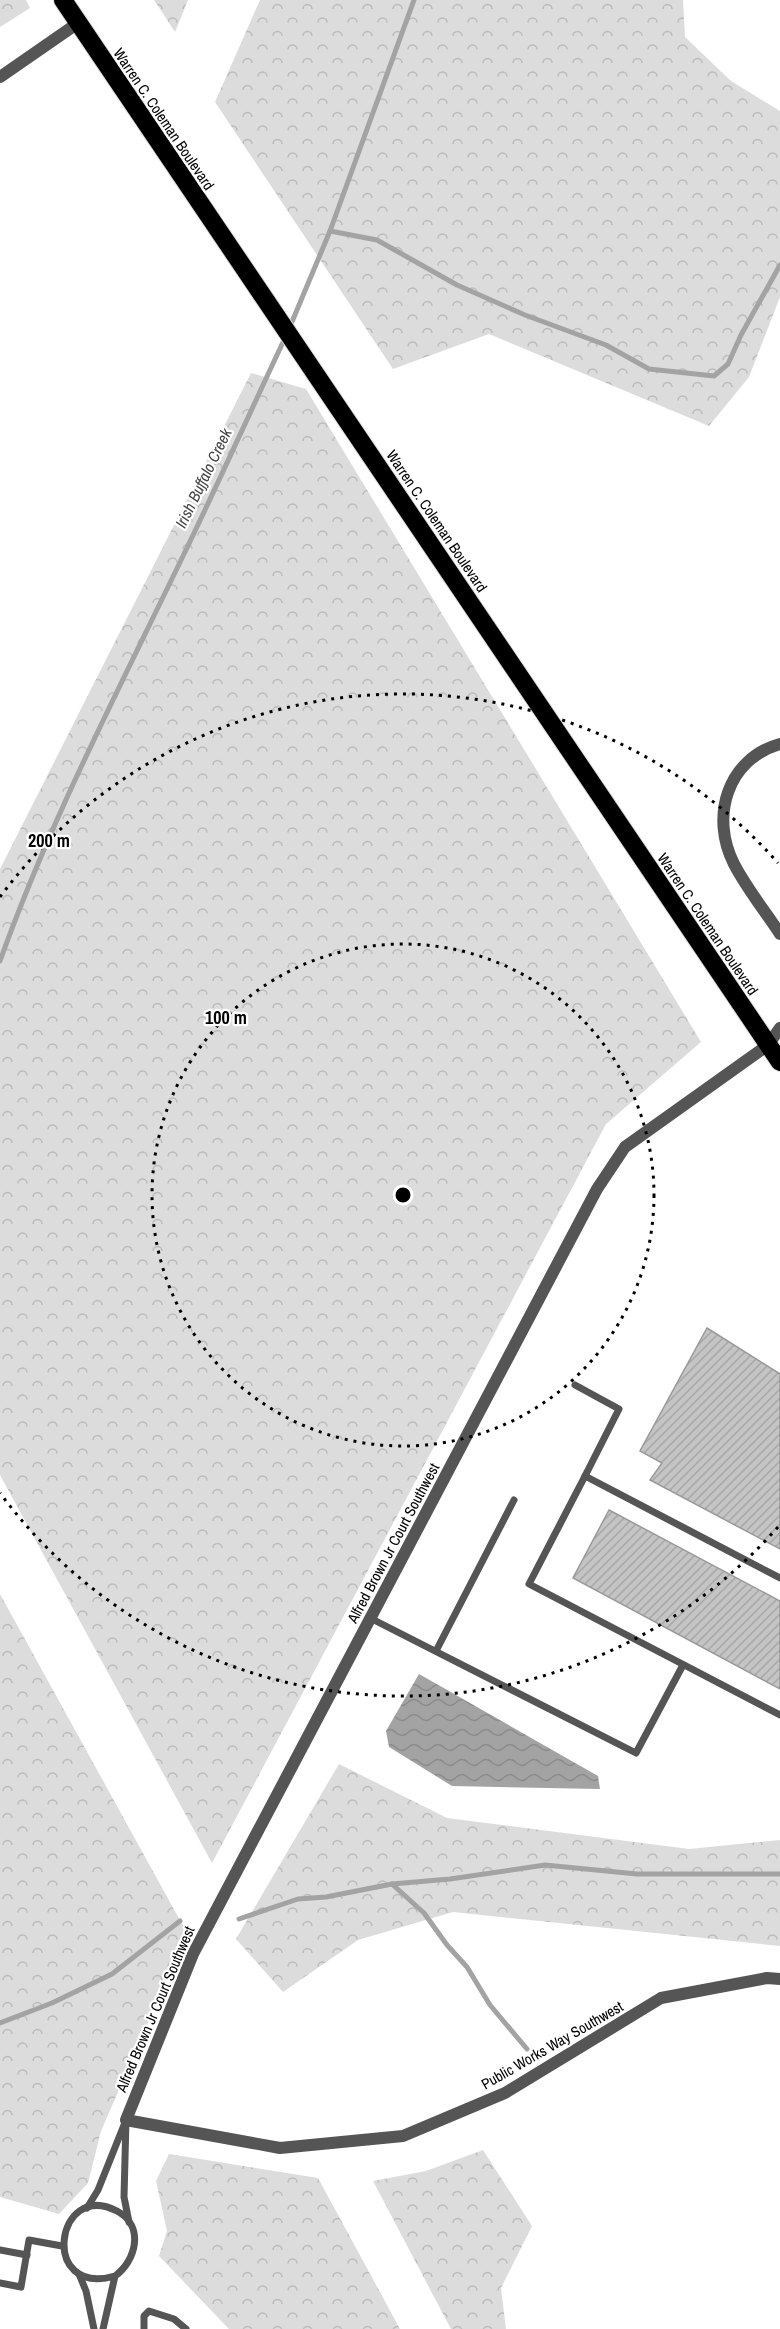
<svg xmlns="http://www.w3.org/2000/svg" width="780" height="2329" viewBox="0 0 780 2329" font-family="'Archivo Narrow',sans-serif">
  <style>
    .forest { fill: url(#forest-crowns) }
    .water { fill: url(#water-waves) }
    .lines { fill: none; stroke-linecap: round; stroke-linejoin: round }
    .stream { stroke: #a3a3a3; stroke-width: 5 }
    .building { fill: url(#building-hatch); stroke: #999; stroke-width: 1.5 }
    .highway-casing { stroke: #dbdbdb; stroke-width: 20 }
    .lane { stroke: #555; stroke-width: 7 }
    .street { stroke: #555; stroke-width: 12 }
    .highway { stroke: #000; stroke-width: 18 }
    .ring { fill: none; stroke: #000; stroke-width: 3; stroke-dasharray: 3 6 }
    .labels { text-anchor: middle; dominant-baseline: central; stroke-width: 4.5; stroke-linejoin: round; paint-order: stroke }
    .street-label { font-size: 15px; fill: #000; stroke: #fff }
    .water-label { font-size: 16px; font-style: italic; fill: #444; stroke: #fff }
    .centre { fill: #000; stroke: #fff; stroke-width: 3 }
    .ring-label { font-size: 18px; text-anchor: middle; font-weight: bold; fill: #000; stroke: #fff; stroke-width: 4.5; stroke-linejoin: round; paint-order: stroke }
  </style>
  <defs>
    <pattern id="forest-crowns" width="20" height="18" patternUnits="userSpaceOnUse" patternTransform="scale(1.5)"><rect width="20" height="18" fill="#dcdcdc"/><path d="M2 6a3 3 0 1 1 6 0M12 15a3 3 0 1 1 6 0" fill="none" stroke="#bbb"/></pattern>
    <pattern id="water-waves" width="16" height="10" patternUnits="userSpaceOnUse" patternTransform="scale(1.5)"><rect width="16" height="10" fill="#a3a3a3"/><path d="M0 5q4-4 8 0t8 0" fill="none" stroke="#8b8b8b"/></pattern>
    <pattern id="building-hatch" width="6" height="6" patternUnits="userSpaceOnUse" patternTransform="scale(1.5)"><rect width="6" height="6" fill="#c4c4c4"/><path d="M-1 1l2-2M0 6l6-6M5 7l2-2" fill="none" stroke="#a7a7a7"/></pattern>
  </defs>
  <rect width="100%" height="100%" fill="#fff"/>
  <g class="forest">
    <path d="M 0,0 L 26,0 L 30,8 L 0,27 Z"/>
    <path d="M 154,0 L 188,0 L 175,32 Z"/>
    <path d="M 260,0 L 683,0 L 685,37 L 731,81 L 780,111 L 780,297 L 749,377 L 709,426 L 489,334 L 393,369 L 215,102 Z"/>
    <path d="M 251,373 L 306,389 L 701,1042 L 606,1124 L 212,1863 L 0,1475 L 0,869 Z"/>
    <path d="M 0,1594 L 187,1933 L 101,2131 L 88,2183 L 59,2214 L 0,2197 Z"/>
    <path d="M 339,1764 L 447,1818 L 689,1849 L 780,1840 L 780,1946 L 453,1912 L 358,1940 L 283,1992 L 236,1939 Z"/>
    <path d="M 483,2150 L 532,2226 L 501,2288 L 506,2329 L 451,2329 L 373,2181 L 426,2171 Z"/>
    <path d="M 169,2154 L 318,2178 L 400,2329 L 229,2329 L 159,2256 L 167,2231 L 156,2181 Z"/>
  </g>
  <path class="water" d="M 419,1674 L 598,1776 L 600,1789 L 452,1786 L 389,1747 L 386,1731 Z"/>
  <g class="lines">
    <g class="stream">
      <path d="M 330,231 L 377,240 L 457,285 L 525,315 L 606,345 L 649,369 L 714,376 L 728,364 L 741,335 L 780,265"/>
      <path d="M 289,329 L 330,231 L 414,0"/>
      <path d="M 0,961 C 50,821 119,689 183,556 C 218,484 251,410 285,338"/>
      <path d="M 392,1884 L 424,1913 L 447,1945 L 467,1967 L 490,2005 L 527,2049"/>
      <path d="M 239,1919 L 298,1899 L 326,1897 L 392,1884 L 450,1879 L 545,1865 L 637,1874 L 780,1874"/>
      <path d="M 0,2023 L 52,2003 L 112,1974 L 180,1921"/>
    </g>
  </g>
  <g class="building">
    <path d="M 707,1328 L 780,1374 L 780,1549 L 650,1480 L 662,1463 L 640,1451 Z"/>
    <path d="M 609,1510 L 780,1601 L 780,1689 L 573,1578 Z"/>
  </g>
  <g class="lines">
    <defs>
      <path id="highway" d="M 63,0 L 780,1062"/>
    </defs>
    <use href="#highway" class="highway-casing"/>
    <g class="lane">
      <path d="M 575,1385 L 619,1409 L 585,1476"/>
      <path d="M 780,1578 L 585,1476 L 529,1584 L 780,1715"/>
      <path d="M 370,1618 L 636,1753 L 683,1665"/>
      <path d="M 436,1651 L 514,1500"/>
      <path d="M 87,2208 L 98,2190 L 126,2120 L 124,2197 L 129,2222"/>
      <path d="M 0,2250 L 27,2255"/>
      <path d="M 79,2274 L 86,2291 L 94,2329"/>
      <path d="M 0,2283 L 21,2287 L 29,2240 L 62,2246"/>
      <path d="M 103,2329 L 115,2276 C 136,2261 145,2226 117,2211 C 55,2179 39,2298 115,2276"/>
      <path d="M 144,2329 L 144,2316 L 149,2311 L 174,2319 L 186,2329"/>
    </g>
    <g class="street">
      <path d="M 0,77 L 78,23"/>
      <path d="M 780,744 C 727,759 710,817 734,864 C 747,889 765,911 780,934"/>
      <path d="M 780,1028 L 768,1045 L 625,1147 L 597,1189 L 193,1954 L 126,2120 L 280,2148 L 403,2136 L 505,2093 L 661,1998 L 767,1978 L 780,1979"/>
    </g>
    <use href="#highway" class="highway"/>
  </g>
  <g class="ring">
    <circle cx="403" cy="1195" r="251"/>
    <path d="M778 1527A501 501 0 0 1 0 1493M0 897A501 501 0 0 1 778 863"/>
  </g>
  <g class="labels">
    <g class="street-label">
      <text transform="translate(164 119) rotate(56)">Warren C. Coleman Boulevard</text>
      <text transform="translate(437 521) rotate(56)">Warren C. Coleman Boulevard</text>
      <text transform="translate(708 924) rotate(56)">Warren C. Coleman Boulevard</text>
      <text transform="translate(393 1543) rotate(-62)">Alfred Brown Jr Court Southwest</text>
      <text transform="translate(155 2009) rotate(-67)">Alfred Brown Jr Court Southwest</text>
      <text transform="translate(552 2045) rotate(-30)">Public Works Way Southwest</text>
    </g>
    <g class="water-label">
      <text transform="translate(203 478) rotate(-64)">Irish Buffalo Creek</text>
    </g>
  </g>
  <circle cx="403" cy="1195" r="9" class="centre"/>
  <g class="ring-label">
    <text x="49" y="847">200 m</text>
    <text x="226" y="1024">100 m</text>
  </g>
</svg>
